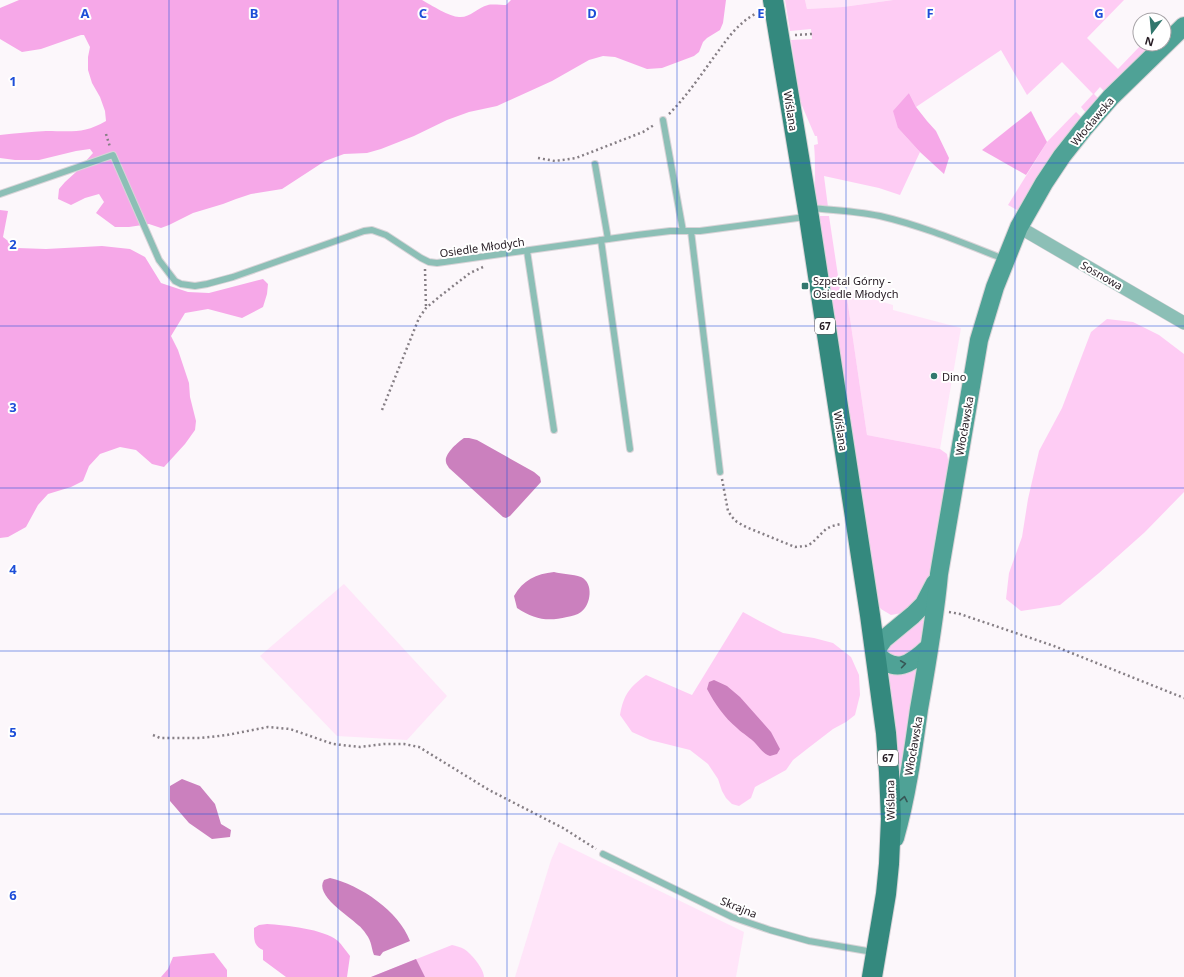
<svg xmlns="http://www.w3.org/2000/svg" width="1184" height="977" viewBox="0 0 1184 977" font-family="'Noto Sans',sans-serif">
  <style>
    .built { fill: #ffe5f9 }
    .green { fill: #feccf4 }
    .forest { fill: #f6a8e8 }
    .water { fill: #cb80be }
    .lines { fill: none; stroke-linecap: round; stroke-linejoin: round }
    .lane-casing { stroke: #d9d4d8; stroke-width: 8 }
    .street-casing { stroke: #d9d4d8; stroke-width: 14 }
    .secondary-casing { stroke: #d9d4d8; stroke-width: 20 }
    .primary-casing { stroke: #d9d4d8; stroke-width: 22 }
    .path { stroke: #867f85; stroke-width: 2.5; stroke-dasharray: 2 3; stroke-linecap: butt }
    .lane { stroke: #8cbfb6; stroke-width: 6 }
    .street { stroke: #8cbfb6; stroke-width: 13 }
    .secondary { stroke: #4fa296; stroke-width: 18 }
    .primary { stroke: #34897e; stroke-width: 20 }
    .oneway { stroke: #375756 }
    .grid { fill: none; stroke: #1d4ed8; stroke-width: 1; stroke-opacity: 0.55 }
    .poi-dot { fill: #31776d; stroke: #fff; stroke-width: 1.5 }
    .labels { text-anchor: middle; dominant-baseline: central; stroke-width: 4; stroke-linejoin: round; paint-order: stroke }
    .shield { fill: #fff; stroke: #665f64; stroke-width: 1 }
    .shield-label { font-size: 10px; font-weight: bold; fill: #241a22 }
    .street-label { font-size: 11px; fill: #241a22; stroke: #fff }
    .poi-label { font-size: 11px; fill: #241a22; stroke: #fff; text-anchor: start }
    .grid-label { font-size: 13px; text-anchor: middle; font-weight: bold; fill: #1d4ed8; stroke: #fff; stroke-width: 4; stroke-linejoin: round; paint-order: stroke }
  </style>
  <rect width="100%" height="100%" fill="#fcf7fb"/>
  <g class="built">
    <path d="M 805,0 L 893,0 L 843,7 L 807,9 Z"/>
    <path d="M 846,291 L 893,305 L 893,310 L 961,328 L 940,449 L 867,435 Z"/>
    <path d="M 344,584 L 447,696 L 407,740 L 337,736 L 260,656 Z"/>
    <path d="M 559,842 L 744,932 L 736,977 L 515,977 L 551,860 Z"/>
  </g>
  <g class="green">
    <path d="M 785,0 L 805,0 L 807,9 L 843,7 L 893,0 L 1124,0 L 1087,38 L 1118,69 L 1142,44 L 1157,44 L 1107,94 L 1100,87 L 1094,94 L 1099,99 L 1086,113 L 1081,107 L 1093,94 L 1062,62 L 1027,95 L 1001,50 L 916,107 L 909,93 L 898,128 L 920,152 L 900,195 L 879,188 L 824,176 L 828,207 L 815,206 C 814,186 816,165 814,145 L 818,144 L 817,136 L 815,136 L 800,101 L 791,40 L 812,39 L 811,29 L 790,31 Z"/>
    <path d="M 1076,112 L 1083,119 L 1021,212 L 1008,205 L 1047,142 Z"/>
    <path d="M 817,216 L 829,216 L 840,289 L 846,291 L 867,435 L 940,449 L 947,454 L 949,465 L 932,570 L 927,588 L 902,613 L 891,615 L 881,609 L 878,605 Z"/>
    <path d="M 1107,319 L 1133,322 L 1159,335 L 1184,354 L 1184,492 L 1145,532 L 1099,573 L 1060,605 L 1021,611 L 1006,599 L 1009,573 L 1022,537 L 1028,499 L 1039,451 L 1062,408 L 1091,332 Z"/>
    <path d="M 743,612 L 767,625 L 783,633 L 814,638 L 833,643 L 851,657 L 859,675 L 860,695 L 855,715 L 846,722 L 833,729 L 807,749 L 793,760 L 786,770 L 755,787 L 751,798 L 739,806 L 732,804 L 726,798 L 722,791 L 718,779 L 708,764 L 690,750 L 650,740 L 632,732 L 620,715 C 624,694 629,688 646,675 L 692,695 Z"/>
    <path d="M 921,619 L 923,620 L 924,621 L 919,649 L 898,660 L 887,652 L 889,645 Z"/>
    <path d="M 914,669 L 917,670 L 901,764 L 899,767 L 888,673 Z"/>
    <path d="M 452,945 C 456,946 461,947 464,949 C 471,953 484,969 484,977 L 371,977 Z"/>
  </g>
  <g class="forest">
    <path d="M 19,0 L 422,0 C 431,5 450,17 459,17 C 470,18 477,8 488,5 C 491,4 502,5 506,5 L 511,0 L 726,0 L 723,23 L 720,30 L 707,38 L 703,42 L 699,52 L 694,56 L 662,68 L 647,69 L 615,57 L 603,56 L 589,60 L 552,81 L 497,106 L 469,112 L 447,120 L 414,136 L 381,149 L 367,153 L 344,154 L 325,161 L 282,189 L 251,194 L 236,199 L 223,204 L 193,213 L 169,225 L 161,228 L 149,224 L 129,227 L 115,227 L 96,213 L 104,202 L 99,194 L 85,198 L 71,205 L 58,199 L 59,189 L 65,182 L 76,172 L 93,153 L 90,149 L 76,151 L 39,160 L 15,160 L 0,158 L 0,135 C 15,133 31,132 46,131 C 71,131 84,134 106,121 L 105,111 L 100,97 L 92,83 L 88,70 L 88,57 L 90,47 L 84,35 L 81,35 L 41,49 L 22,52 L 0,39 L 0,8 Z"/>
    <path d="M 909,93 L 916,107 L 927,121 L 936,131 L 949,158 L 944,174 L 920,152 L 898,128 L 893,111 Z"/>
    <path d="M 1031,111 L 1047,142 L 1026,175 L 982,150 Z"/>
    <path d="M 0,210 L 8,211 L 3,237 L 17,248 L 46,249 L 102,246 L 130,249 L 145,257 L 161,283 L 188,292 L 209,293 L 263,279 L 268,284 L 267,294 L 263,307 L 242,318 L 208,309 L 185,313 L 171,336 L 178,350 L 189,383 L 190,397 L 196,421 L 195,430 L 185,444 L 164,467 L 152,464 L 136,450 L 120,447 L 100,454 L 89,466 L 83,481 L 71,487 L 48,494 L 38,505 L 26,527 L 8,537 L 0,538 Z"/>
    <path d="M 267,924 C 285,925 324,929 338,941 C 342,945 346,951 350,956 L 347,977 L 286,977 L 263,960 L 263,950 C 253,945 254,939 254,928 L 259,925 Z"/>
    <path d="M 214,953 L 227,970 L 227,977 L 161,977 L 168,969 L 173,957 Z"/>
  </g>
  <g class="water">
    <path d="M 464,438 L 469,438 L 477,440 L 534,472 L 540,477 L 541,482 L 510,516 L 506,518 L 503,517 L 449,468 C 448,466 446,464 446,462 C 444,454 458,442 464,438 Z"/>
    <path d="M 554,572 C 562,574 573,574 581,577 C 594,583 591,605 581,612 C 577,615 572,616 567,617 C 547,622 534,619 517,608 L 514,596 C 523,580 536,574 554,572 Z"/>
    <path d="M 714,680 L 727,686 L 740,697 L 771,732 L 780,749 L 777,754 L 770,756 C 763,754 761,749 756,744 C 751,738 743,734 737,728 C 724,717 715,704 707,689 L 709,682 Z"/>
    <path d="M 182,779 L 200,786 L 215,804 L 221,824 L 231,830 L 230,837 L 212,839 L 189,823 L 170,801 L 170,786 Z"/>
    <path d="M 330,878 C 360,885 399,911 410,941 L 383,952 L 380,956 L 374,955 C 371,947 372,942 366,934 C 364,931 361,927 358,925 C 349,916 314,895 324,880 Z"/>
    <path d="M 416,959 L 425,977 L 371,977 Z"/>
  </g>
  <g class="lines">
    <defs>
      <g id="lane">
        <path d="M 663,120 L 683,231"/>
        <path d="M 595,164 L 608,239"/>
        <path d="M 0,194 L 113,155 L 159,260 L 175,281 L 181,284 L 195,286 L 207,284 L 233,277 L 364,231 L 372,230 L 386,235 L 421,258 L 429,262 L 437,263 L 637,235 L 670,231 L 700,231 L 805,217"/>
        <path d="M 810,208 C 833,210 857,211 880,216 C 923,226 963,243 1004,259"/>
        <path d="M 691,231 L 720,472"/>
        <path d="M 601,240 L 630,449"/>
        <path d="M 527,251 L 554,430"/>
        <path d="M 603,854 L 732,917 L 770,930 L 809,941 L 873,952"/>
      </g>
      <path id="street" d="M 1019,227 L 1184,323"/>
      <g id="secondary">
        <path d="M 929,647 C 911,664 895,676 875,652 L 884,639 L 913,615 L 924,604 L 935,583"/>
        <path d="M 895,838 C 907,796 913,752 919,709 C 927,664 935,619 939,574 L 979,340 L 995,287 L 1019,227 L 1044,183 L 1062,156 L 1085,127 L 1111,97 L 1184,26"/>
      </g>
      <path id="primary" d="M 773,0 L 809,217 L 870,615 L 886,733 L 889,772 L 891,819 L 889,864 L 886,894 L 872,977"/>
    </defs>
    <use href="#lane" class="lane-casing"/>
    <use href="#street" class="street-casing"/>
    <use href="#secondary" class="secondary-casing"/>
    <use href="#primary" class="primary-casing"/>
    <g class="path">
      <path d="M 795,35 L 812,34"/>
      <path d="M 669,114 C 688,95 702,73 717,53 C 729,36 740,21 759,12"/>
      <path d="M 106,134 L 110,147"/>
      <path d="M 538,158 L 555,161 L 576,158 L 643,132 L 654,125"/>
      <path d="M 425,269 L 426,308"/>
      <path d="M 382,410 L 419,318 L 426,308 L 439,297 L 470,273 L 483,267"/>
      <path d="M 722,479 L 728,511 L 732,517 L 737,522 L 746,527 L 795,547 L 806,546 L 812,543 L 826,529 L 832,526 L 841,524"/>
      <path d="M 949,612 L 960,614 L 1054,646 L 1184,698"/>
      <path d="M 153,735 L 160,738 L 201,738 L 227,735 L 268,727 L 290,729 L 333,744 L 360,747 L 384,744 L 404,744 L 419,747 L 489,790 L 563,828 L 596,849"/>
    </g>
    <use href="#lane" class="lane"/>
    <use href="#street" class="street"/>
    <use href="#secondary" class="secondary"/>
    <use href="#primary" class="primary"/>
  </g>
  <defs><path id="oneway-chevron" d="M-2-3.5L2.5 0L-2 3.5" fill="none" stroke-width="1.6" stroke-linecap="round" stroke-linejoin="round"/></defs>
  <g class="oneway">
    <use href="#oneway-chevron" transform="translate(903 664) rotate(-8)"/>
    <use href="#oneway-chevron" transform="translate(904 799) rotate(-79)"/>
  </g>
  <path class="grid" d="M 169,0 L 169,977M 338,0 L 338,977M 507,0 L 507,977M 677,0 L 677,977M 846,0 L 846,977M 1015,0 L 1015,977M 0,163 L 1184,163M 0,326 L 1184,326M 0,488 L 1184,488M 0,651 L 1184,651M 0,814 L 1184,814"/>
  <g class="poi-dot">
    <rect x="801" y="282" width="8" height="8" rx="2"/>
    <circle cx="934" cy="376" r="4"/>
  </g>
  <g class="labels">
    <g class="shield">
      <rect x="815" y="318" width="20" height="16" rx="3"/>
      <rect x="878" y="750" width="20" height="16" rx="3"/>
    </g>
    <g class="shield-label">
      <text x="825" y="326">67</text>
      <text x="888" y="758">67</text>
    </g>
    <g class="street-label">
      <text transform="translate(791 111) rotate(81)">Wiślana</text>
      <text transform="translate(1092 121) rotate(-50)">Włocławska</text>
      <text transform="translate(482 247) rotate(-8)">Osiedle Młodych</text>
      <text transform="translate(1102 275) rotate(30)">Sosnowa</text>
      <text transform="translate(964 426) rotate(-80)">Włocławska</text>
      <text transform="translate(841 431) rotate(81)">Wiślana</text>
      <text transform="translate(913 746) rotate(-80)">Włocławska</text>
      <text transform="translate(890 800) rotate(-91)">Wiślana</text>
      <text transform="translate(739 907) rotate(22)">Skrajna</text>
    </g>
    <g class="poi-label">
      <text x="813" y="280">Szpetal Górny -<tspan x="813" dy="13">Osiedle Młodych</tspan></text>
      <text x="942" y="376">Dino</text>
    </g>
  </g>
  <g class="grid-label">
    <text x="85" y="18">A</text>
    <text x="254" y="18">B</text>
    <text x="423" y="18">C</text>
    <text x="592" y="18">D</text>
    <text x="761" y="18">E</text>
    <text x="930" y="18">F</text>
    <text x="1099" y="18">G</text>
    <text x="13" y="86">1</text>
    <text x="13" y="249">2</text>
    <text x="13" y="412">3</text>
    <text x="13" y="574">4</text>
    <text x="13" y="737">5</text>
    <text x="13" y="900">6</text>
  </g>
  <g transform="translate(1152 32) rotate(196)"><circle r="19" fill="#ffffff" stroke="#a7a3a7"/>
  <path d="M0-3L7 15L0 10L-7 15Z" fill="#31776d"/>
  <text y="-6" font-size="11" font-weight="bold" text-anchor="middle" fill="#241a22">N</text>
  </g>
</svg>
